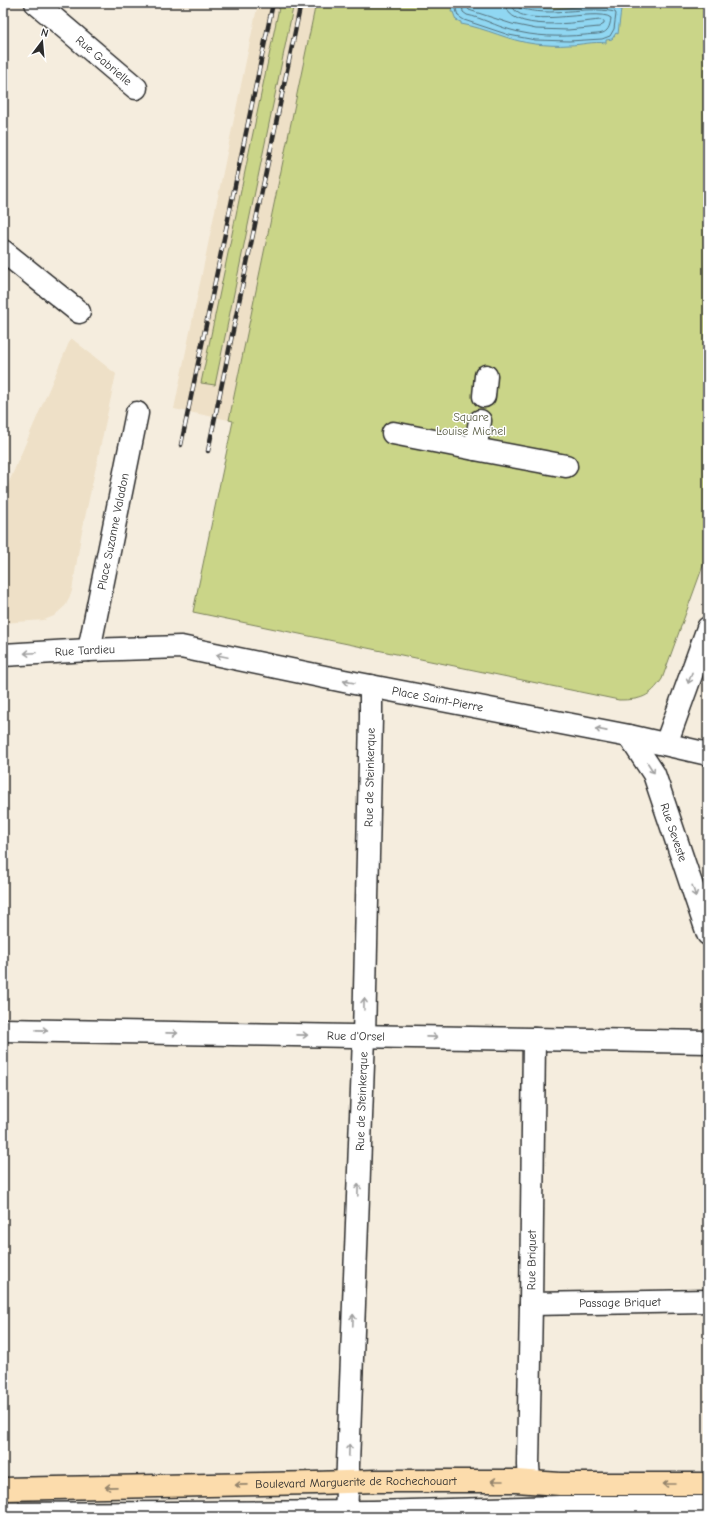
<svg xmlns="http://www.w3.org/2000/svg" width="711" height="1520" viewBox="0 0 711 1520" font-family="'Comic Neue',sans-serif">
  <style>
    .built { fill: #eee0c7 }
    .green { fill: #cad588; stroke: #7a805a }
    .water { fill: #90d7f2; stroke: #6892a2 }
    .lines { fill: none; stroke-linecap: round; stroke-linejoin: round }
    .shore { stroke: #53707b; stroke-width: 1 }
    .minor-casing { stroke: #2b2b2b; stroke-width: 25 }
    .major-casing { stroke: #2b2b2b; stroke-width: 25 }
    .minor { stroke: #fff; stroke-width: 22 }
    .major { stroke: #fcdcac; stroke-width: 22 }
    .rail-casing { stroke: #2b2b2b; stroke-width: 4.5 }
    .rail { stroke: #fff; stroke-width: 3; stroke-dasharray: 9; stroke-linecap: butt }
    .oneway { stroke: #a0a0a0 }
    .oneway2 { stroke: #94846c }
    .labels { text-anchor: middle; dominant-baseline: central; stroke-width: 3; stroke-linejoin: round; paint-order: stroke }
    .street-label { font-size: 12px; fill: #2b2b2b; stroke: #fff }
    .park-label { font-size: 12px; fill: #5b5e47; stroke: #fff }
  </style>
  <rect width="100%" height="100%" fill="#f5edde"/>
  <filter id="ink" filterUnits="userSpaceOnUse"><feTurbulence type="fractalNoise" baseFrequency=".025" numOctaves="2"/><feDisplacementMap in="SourceGraphic" scale="8" xChannelSelector="R" yChannelSelector="G"/><feConvolveMatrix kernelMatrix="1 2 1 2 8 2 1 2 1" color-interpolation-filters="sRGB"/></filter>
  <g filter="url(#ink)">
    <g class="built">
      <path d="M 258,3 L 316,3 L 229,420 L 174,409 Z"/>
      <path d="M 71,338 L 116,374 L 81,536 L 72,591 L 66,605 L 54,616 L 44,620 L 3,623 L 3,496 Z"/>
    </g>
    <g class="green">
      <path d="M 280,3 L 294,3 L 215,385 L 201,383 Z"/>
      <path d="M 316,3 L 708,3 L 708,552 L 662,679 C 650,697 641,700 619,700 L 193,612 L 233,421 L 229,420 Z"/>
    </g>
    <path class="water" d="M 453,3 L 513,3 L 533,8 L 554,9 L 601,5 L 621,9 L 618,34 L 616,33 L 612,39 L 606,40 L 606,43 C 593,41 581,45 569,45 C 558,46 546,45 535,44 C 509,41 486,28 461,24 L 461,22 L 456,20 L 453,12 L 451,12 Z"/>
    <g class="lines">
      <g class="shore">
        <path d="M 457,3 L 456,9 L 458,16 L 464,20 L 509,35 L 535,40 L 569,41 L 602,39 L 610,36 L 614,29 L 616,14 L 615,12 C 582,5 553,18 519,8 L 517,3"/>
        <path d="M 462,3 L 463,12 L 467,15 C 482,18 496,26 511,30 C 535,37 560,37 585,35 C 600,33 609,37 611,18 C 598,6 513,33 512,3"/>
        <path d="M 468,3 L 468,8 L 469,10 L 512,24 L 536,29 L 568,30 L 599,27 L 604,24 L 604,21 L 600,20 C 580,22 507,34 505,3"/>
      </g>
      <defs>
        <g id="minor">
          <path id="s1" d="M 36,3 L 136,88"/>
          <path d="M 3,251 L 79,312"/>
          <path d="M 484,396 L 486,376"/>
          <path d="M 393,433 L 475,449 L 480,421"/>
          <path d="M 475,449 L 566,466"/>
          <path id="s2" d="M 89,650 L 137,413"/>
          <path id="s3" d="M 3,655 L 89,650 L 181,647 L 344,681 L 629,736 L 708,754"/>
          <path id="s4" d="M 629,736 L 654,774 L 708,934"/>
          <path d="M 666,744 L 708,628"/>
          <path id="s5" d="M 3,1030 L 708,1042"/>
          <path id="s6" d="M 531,1304 L 708,1301"/>
          <path id="s7" d="M 529,1481 L 528,1465 L 531,1304 L 534,1039"/>
          <path d="M 3,1514 L 373,1512 L 560,1507 L 708,1507"/>
          <path id="s8" d="M 346,1517 L 364,1037 L 371,717 L 371,686"/>
        </g>
        <g id="major">
          <path id="s9" d="M 3,1489 L 315,1483 L 376,1481 L 516,1481 L 560,1484 L 708,1484"/>
        </g>
      </defs>
      <use href="#minor" class="minor-casing"/>
      <use href="#major" class="major-casing"/>
      <use href="#minor" class="minor"/>
      <use href="#major" class="major"/>
      <defs>
        <g id="rail">
          <path d="M 181,445 L 273,3"/>
          <path d="M 208,451 L 301,3"/>
        </g>
      </defs>
      <use href="#rail" class="rail-casing"/>
      <use href="#rail" class="rail"/>
    </g>
    <defs><path id="oneway-shaft" d="M-6 0H5M1.5-3L5.5 0L1.5 3" fill="none" stroke-width="1.6" stroke-linecap="round" stroke-linejoin="round"/></defs>
    <g class="oneway">
      <use href="#oneway-shaft" transform="translate(30 653) rotate(177)"/>
      <use href="#oneway-shaft" transform="translate(222 656) rotate(-168)"/>
      <use href="#oneway-shaft" transform="translate(690 678) rotate(110)"/>
      <use href="#oneway-shaft" transform="translate(349 682) rotate(-170)"/>
      <use href="#oneway-shaft" transform="translate(601 730) rotate(-169)"/>
      <use href="#oneway-shaft" transform="translate(651 768) rotate(57)"/>
      <use href="#oneway-shaft" transform="translate(694 891) rotate(72)"/>
      <use href="#oneway-shaft" transform="translate(364 1004) rotate(-89)"/>
      <use href="#oneway-shaft" transform="translate(42 1030) rotate(1)"/>
      <use href="#oneway-shaft" transform="translate(172 1033) rotate(1)"/>
      <use href="#oneway-shaft" transform="translate(302 1035) rotate(1)"/>
      <use href="#oneway-shaft" transform="translate(432 1037) rotate(1)"/>
      <use href="#oneway-shaft" transform="translate(358 1190) rotate(-88)"/>
      <use href="#oneway-shaft" transform="translate(353 1320) rotate(-88)"/>
      <use href="#oneway-shaft" transform="translate(349 1450) rotate(-88)"/>
    </g>
    <g class="oneway2">
      <use href="#oneway-shaft" transform="translate(497 1481) rotate(180)"/>
      <use href="#oneway-shaft" transform="translate(669 1484) rotate(180)"/>
      <use href="#oneway-shaft" transform="translate(241 1485) rotate(179)"/>
      <use href="#oneway-shaft" transform="translate(111 1487) rotate(179)"/>
    </g>
  </g>
  <g class="labels">
    <g class="street-label">
      <text stroke="none"><textPath href="#s1" startOffset="89">Rue Gabrielle</textPath></text>
      <text stroke="none"><textPath href="#s2" startOffset="121">Place Suzanne Valadon</textPath></text>
      <text stroke="none"><textPath href="#s3" startOffset="82">Rue Tardieu</textPath></text>
      <text stroke="none"><textPath href="#s3" startOffset="440">Place Saint-Pierre</textPath></text>
      <text stroke="none"><textPath href="#s8" startOffset="740">Rue de Steinkerque</textPath></text>
      <text stroke="none"><textPath href="#s4" startOffset="107">Rue Seveste</textPath></text>
      <text stroke="none"><textPath href="#s5" startOffset="353">Rue d'Orsel</textPath></text>
      <text stroke="none"><textPath href="#s8" startOffset="416">Rue de Steinkerque</textPath></text>
      <text stroke="none"><textPath href="#s7" startOffset="221">Rue Briquet</textPath></text>
      <text stroke="none"><textPath href="#s6" startOffset="89">Passage Briquet</textPath></text>
      <text stroke="none"><textPath href="#s9" startOffset="353">Boulevard Marguerite de Rochechouart</textPath></text>
    </g>
    <g class="park-label">
      <text x="471" y="417">Square<tspan x="471" dy="14">Louise Michel</tspan></text>
    </g>
  </g>
  <rect width="711" height="1520" fill="none" stroke="#fff" stroke-width="16"/>
  <rect x="8" y="8" width="695" height="1504" fill="none" stroke="#2b2b2b" stroke-width="1.5" filter="url(#ink)"/>
  <g transform="translate(42 42) rotate(16)" stroke="#ffffff" stroke-width="3" paint-order="stroke">
  <path d="M0-3L7 15L0 10L-7 15Z" fill="#2b2b2b"/>
  <text y="-6" font-size="11" font-weight="bold" text-anchor="middle" fill="#2b2b2b">N</text>
  </g>
</svg>
